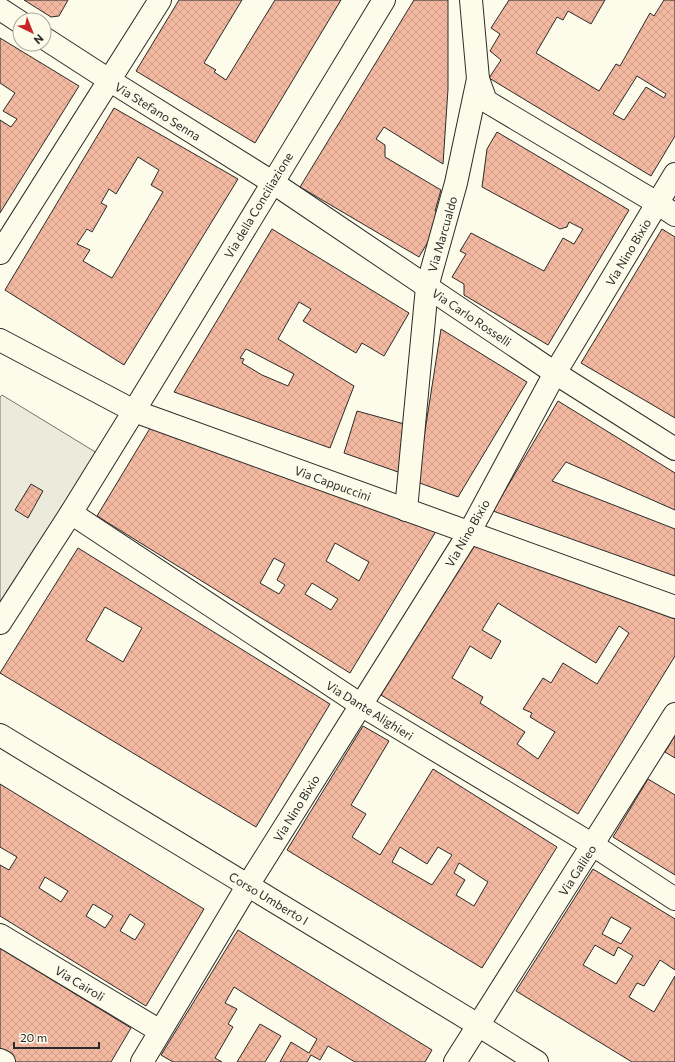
<svg xmlns="http://www.w3.org/2000/svg" width="675" height="1062" viewBox="0 0 675 1062" font-family="Commissioner,sans-serif">
  <style>
    .parking { fill: #eceadb; stroke: #74746e }
    .building { fill: url(#building-cross-hatch); stroke: #2b2b2b; fill-rule: evenodd }
    .lines { fill: none; stroke-linecap: round; stroke-linejoin: round }
    .street-casing { stroke: #2b2b2b; stroke-width: 24 }
    .secondary-casing { stroke: #2b2b2b; stroke-width: 24 }
    .street { stroke: #fdfbea; stroke-width: 22 }
    .secondary { stroke: #fdfbea; stroke-width: 22 }
    .labels { text-anchor: middle; dominant-baseline: central; stroke-width: 3; stroke-linejoin: round; paint-order: stroke }
    .street-label { font-size: 12px; fill: #2b2b2b; stroke: #fdfbea }
  </style>
  <defs>
    <pattern id="building-cross-hatch" width="8" height="8" patternUnits="userSpaceOnUse"><rect width="8" height="8" fill="#f2b8a0"/><path d="M0 0l8 8M0 8l8-8" fill="none" stroke="#d09e8a"/></pattern>
  </defs>
  <rect width="100%" height="100%" fill="#fdfbea"/>
  <path class="parking" d="M 2,395 L 97,453 L 0,612 L 0,397 Z"/>
  <g class="building">
    <path d="M 24,0 L 68,0 L 59,16 L 51,17 Z"/>
    <path d="M 179,0 L 242,0 L 204,63 L 216,70 L 214,72 L 226,80 L 275,0 L 341,0 L 255,143 L 136,71 Z"/>
    <path d="M 414,0 L 448,0 L 448,89 L 443,164 L 384,127 L 376,139 L 385,145 L 385,157 L 441,190 L 435,211 L 440,214 L 439,223 L 419,257 L 300,187 Z"/>
    <path d="M 509,0 L 605,0 L 591,24 L 568,11 L 563,20 L 557,17 L 536,53 L 599,91 L 616,64 L 620,66 L 650,13 L 654,16 L 664,0 L 675,0 L 675,136 L 651,176 L 489,78 L 501,60 L 490,51 L 500,34 L 491,28 ZM 637,76 L 666,94 L 664,98 L 646,87 L 624,120 L 613,114 Z"/>
    <path d="M 0,38 L 79,86 L 0,213 L 0,120 L 11,127 L 17,119 L 3,111 L 15,93 L 0,83 Z"/>
    <path d="M 114,108 L 238,179 L 124,365 L 5,290 ZM 138,157 L 159,170 L 151,185 L 163,192 L 112,278 L 83,261 L 90,250 L 77,244 L 87,229 L 92,232 L 107,206 L 101,203 L 109,189 L 116,194 Z"/>
    <path d="M 497,132 L 629,210 L 548,345 L 464,295 L 464,284 L 452,277 L 466,254 L 460,251 L 471,233 L 544,271 L 563,238 L 574,244 L 583,229 L 569,222 L 567,227 L 560,229 L 482,187 L 487,149 Z"/>
    <path d="M 272,229 L 409,313 L 384,356 L 362,343 L 356,353 L 303,321 L 311,309 L 299,302 L 278,339 L 354,386 L 330,448 L 174,392 ZM 246,349 L 294,374 L 288,386 L 262,375 L 242,363 L 244,359 L 240,358 Z"/>
    <path d="M 662,229 L 675,237 L 675,418 L 581,363 Z"/>
    <path d="M 441,329 L 527,382 L 458,497 L 417,482 Z"/>
    <path d="M 558,401 L 675,473 L 675,510 L 566,462 L 552,481 L 675,529 L 675,576 L 493,511 Z"/>
    <path d="M 357,411 L 408,425 L 398,472 L 344,453 Z"/>
    <path d="M 155,420 L 438,528 L 350,673 L 97,516 ZM 335,543 L 369,562 L 359,581 L 326,561 ZM 274,558 L 285,564 L 277,580 L 285,585 L 279,594 L 260,583 ZM 312,583 L 338,599 L 331,610 L 305,594 Z"/>
    <path d="M 31,484 L 43,491 L 28,518 L 15,510 Z"/>
    <path d="M 474,541 L 675,619 L 675,656 L 578,814 L 381,695 ZM 498,603 L 596,663 L 619,626 L 629,633 L 597,684 L 563,663 L 551,683 L 543,678 L 523,709 L 532,713 L 530,717 L 555,732 L 538,759 L 517,744 L 525,732 L 480,703 L 483,697 L 452,678 L 470,646 L 491,659 L 501,641 L 482,630 Z"/>
    <path d="M 78,548 L 330,704 L 256,827 L 0,673 ZM 105,607 L 142,628 L 123,662 L 86,640 Z"/>
    <path d="M 363,726 L 389,741 L 351,805 L 366,814 L 352,837 L 380,855 L 433,769 L 557,847 L 482,968 L 287,850 ZM 400,847 L 427,864 L 438,847 L 452,855 L 432,885 L 392,862 ZM 459,863 L 488,882 L 474,906 L 456,895 L 465,880 L 454,873 Z"/>
    <path d="M 675,735 L 675,758 L 665,752 Z"/>
    <path d="M 648,779 L 675,795 L 675,875 L 613,837 Z"/>
    <path d="M 0,784 L 204,909 L 146,1006 L 0,916 L 0,865 L 9,870 L 17,857 L 0,847 ZM 45,877 L 68,891 L 61,902 L 39,888 ZM 93,904 L 113,916 L 105,928 L 86,916 ZM 130,914 L 145,924 L 135,940 L 120,931 Z"/>
    <path d="M 593,869 L 675,919 L 675,970 L 660,960 L 644,986 L 637,983 L 629,997 L 654,1012 L 675,976 L 675,1062 L 632,1062 L 516,991 ZM 611,917 L 631,928 L 621,944 L 602,934 ZM 595,945 L 614,956 L 618,947 L 633,956 L 616,984 L 583,965 Z"/>
    <path d="M 238,930 L 432,1050 L 425,1062 L 355,1062 L 328,1046 L 320,1060 L 311,1055 L 307,1062 L 280,1062 L 291,1042 L 309,1053 L 317,1039 L 234,987 L 225,1003 L 237,1009 L 228,1024 L 233,1027 L 215,1058 L 222,1062 L 173,1062 L 161,1055 Z"/>
    <path d="M 0,948 L 131,1028 L 111,1062 L 14,1062 L 0,1054 Z"/>
    <path d="M 260,1024 L 281,1036 L 265,1062 L 237,1062 Z"/>
  </g>
  <g class="lines">
    <defs>
      <g id="street">
        <path d="M 471,0 L 478,79 L 486,101 L 657,203 L 675,215"/>
        <path d="M 0,9 L 20,22"/>
        <path d="M 44,38 L 109,80 L 272,182 L 555,373 L 675,449"/>
        <path d="M 0,253 L 160,0"/>
        <path d="M 0,340 L 134,411 L 675,607"/>
        <path d="M 406,510 L 427,287 L 456,183 L 478,79"/>
        <path d="M 71,513 L 361,705 L 593,845 L 675,899"/>
        <path d="M 0,623 L 71,513 L 134,411 L 384,0"/>
        <path d="M 0,935 L 160,1031"/>
        <path d="M 0,1060 L 4,1062"/>
        <path d="M 142,1062 L 248,885 L 469,533 L 555,373 L 675,174"/>
        <path d="M 455,1062 L 675,714"/>
      </g>
      <path id="secondary" d="M 0,735 L 478,1025 L 537,1062"/>
    </defs>
    <use href="#street" class="street-casing"/>
    <use href="#secondary" class="secondary-casing"/>
    <use href="#street" class="street"/>
    <use href="#secondary" class="secondary"/>
  </g>
  <g class="labels">
    <g class="street-label">
      <text transform="translate(158 111) rotate(32)">Via Stefano Senna</text>
      <text transform="translate(258 205) rotate(-59)">Via della Conciliazione</text>
      <text transform="translate(442 234) rotate(-74)">Via Marcualdo</text>
      <text transform="translate(628 252) rotate(-59)">Via Nino Bixio</text>
      <text transform="translate(472 317) rotate(34)">Via Carlo Rosselli</text>
      <text transform="translate(333 483) rotate(20)">Via Cappuccini</text>
      <text transform="translate(467 533) rotate(-60)">Via Nino Bixio</text>
      <text transform="translate(370 710) rotate(32)">Via Dante Alighieri</text>
      <text transform="translate(296 808) rotate(-58)">Via Nino Bixio</text>
      <text transform="translate(577 870) rotate(-57)">Via Galileo</text>
      <text transform="translate(269 898) rotate(31)">Corso Umberto I</text>
      <text transform="translate(80 983) rotate(31)">Via Cairoli</text>
    </g>
  </g>
  <g transform="translate(32 32) rotate(137)"><circle r="19" fill="#fdfbea" stroke="#a9a89e"/>
  <path d="M0-3L7 15L0 10L-7 15Z" fill="#c62828"/>
  <text y="-6" font-size="11" font-weight="bold" text-anchor="middle" fill="#2b2b2b">N</text>
  </g>
  <path d="M14 1042v6h85v-6" fill="none" stroke="#2b2b2b" stroke-width="2"/>
  <text x="20" y="1042" font-size="12" fill="#2b2b2b" stroke="#fdfbea" stroke-width="3" paint-order="stroke">20 m</text>
</svg>
